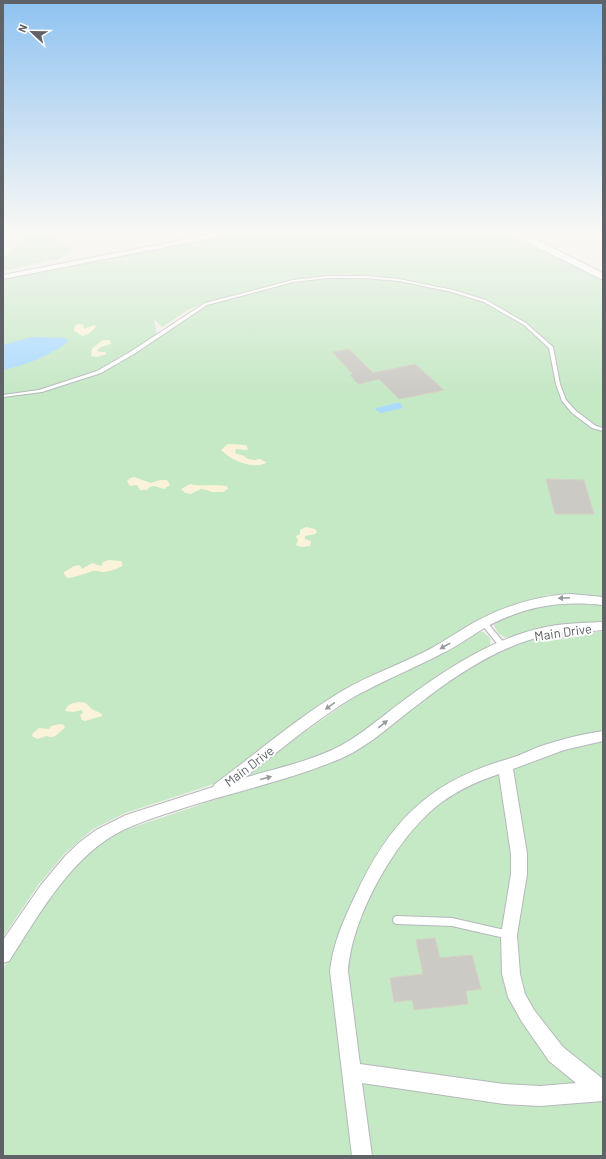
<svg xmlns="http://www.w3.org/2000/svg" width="606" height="1159" viewBox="0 0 606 1159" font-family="Barlow,sans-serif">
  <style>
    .green { fill: #c5e8c5; fill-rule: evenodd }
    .sand { fill: #fbf3d9 }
    .water { fill: #aadaff }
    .building { fill: #cccac5; stroke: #d6d1c6 }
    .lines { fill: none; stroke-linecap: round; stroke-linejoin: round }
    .lane-casing { stroke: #b5b8bc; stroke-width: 2 }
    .street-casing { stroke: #b5b8bc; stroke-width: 2 }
    .secondary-casing { stroke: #b6babf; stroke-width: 2 }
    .lane { fill: #fff; fill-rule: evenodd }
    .street { fill: #fff; fill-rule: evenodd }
    .secondary { fill: #fff; fill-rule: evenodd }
    .oneway { fill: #979a9d }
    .labels { text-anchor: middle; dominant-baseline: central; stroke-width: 4; stroke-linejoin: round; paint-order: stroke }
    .street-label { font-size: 13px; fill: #5f6368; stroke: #fff }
  </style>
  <rect width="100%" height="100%" fill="#f1efe8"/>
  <g class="green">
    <path d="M 28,231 L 46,231 L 71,250 L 60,258 L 3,271 L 3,257 L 14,249 Z"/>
    <path d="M 143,231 L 174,231 L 173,233 C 161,240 154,238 143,231 Z"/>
    <path d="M 238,231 L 512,231 L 603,277 L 603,597 L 583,594 L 548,595 L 517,605 L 417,657 L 361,680 L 333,697 L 217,783 L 125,813 L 93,829 L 65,853 L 39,884 L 3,937 L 3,277 ZM 349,274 L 364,277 L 328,278 L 295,282 L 206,304 L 157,337 L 154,319 L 162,327 L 188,310 L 204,303 L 291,280 L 326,275 Z"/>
    <path d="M 603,602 L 603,624 L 510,638 C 501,637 497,633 494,625 L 496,620 L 542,603 Z"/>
    <path d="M 477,631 L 483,632 L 490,638 L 490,645 L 487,649 L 354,740 L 303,762 L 230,785 L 357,695 L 391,679 Z"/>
    <path d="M 603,631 L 603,1156 L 3,1156 L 3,969 L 53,893 L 81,858 L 105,841 L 128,829 L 280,778 L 326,761 L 447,682 L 507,647 L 541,636 L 575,635 Z"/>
  </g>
  <g class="sand">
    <path d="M 79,324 L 84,325 L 83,327 L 84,329 L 94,325 L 96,327 L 90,333 L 83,336 L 74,331 L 75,326 Z"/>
    <path d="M 104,340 L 110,340 L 111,344 L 101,347 L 97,350 L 99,352 L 105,352 L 107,354 L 97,357 L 91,356 L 92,349 L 101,341 Z"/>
    <path d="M 228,444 L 246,445 L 248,449 L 247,450 L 236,449 L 235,453 L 244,456 L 248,459 L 254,460 L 260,459 L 266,462 L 266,463 C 252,470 231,460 221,450 Z"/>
    <path d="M 134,477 L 151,483 L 160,480 L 167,480 L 170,485 L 164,489 L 154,486 L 150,487 L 147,490 L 140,490 L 137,485 L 130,486 L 127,481 L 130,478 Z"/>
    <path d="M 190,484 C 202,487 215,484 227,486 L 228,489 L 223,492 L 211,492 L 207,490 L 201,489 L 191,494 L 185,493 L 181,489 Z"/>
    <path d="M 306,527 L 315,529 L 317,532 L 315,534 L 305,536 L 305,539 L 311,541 L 310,546 L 301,547 L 296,545 L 298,540 L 296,536 L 300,534 L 300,530 Z"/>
    <path d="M 109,560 L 121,561 L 123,565 C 119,569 108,572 103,572 C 100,572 96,570 93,571 C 87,573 73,578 67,578 L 64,574 L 64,572 L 74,566 L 80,565 L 82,569 L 92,563 L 101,566 L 103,562 Z"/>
    <path d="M 79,702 L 86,703 L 92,709 L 102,714 L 102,716 L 85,721 L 82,720 L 80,715 L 83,713 L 82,710 L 73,712 L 65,711 C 67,704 73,703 79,702 Z"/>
    <path d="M 60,724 L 64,725 L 65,728 C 58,732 56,740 47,736 L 37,739 L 32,736 L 33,733 L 39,728 L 49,729 L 51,726 Z"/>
  </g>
  <g class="water">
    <path d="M 31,337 L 66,338 L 68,342 C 49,356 26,365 3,370 L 3,345 Z"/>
    <path d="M 397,403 L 400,403 L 403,408 L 381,413 L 376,410 L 376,408 Z"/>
  </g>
  <g class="building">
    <path d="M 349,349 L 373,373 L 415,364 L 444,390 L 399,399 L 379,379 L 358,384 L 350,375 L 353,374 L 332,352 Z"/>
    <path d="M 546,479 L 584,480 L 594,514 L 555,514 Z"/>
    <path d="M 435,938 L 440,958 L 472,955 L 481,989 L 466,991 L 468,1004 L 414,1010 L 412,1000 L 394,1002 L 390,978 L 423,974 L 416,940 Z"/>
  </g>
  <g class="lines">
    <defs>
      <g id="lane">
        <path d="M 328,276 L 365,276 L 399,279 L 453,290 L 486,300 L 526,323 L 553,347 L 560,384 L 566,400 L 576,411 L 596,426 L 603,428 L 603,431 L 592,428 L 572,413 L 562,401 L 556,384 L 549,348 L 524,325 L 484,302 L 452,292 L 399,281 L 365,278 L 328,278 L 293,282 L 207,305 L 134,354 L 101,373 L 42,392 L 3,397 L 3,395 L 39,390 L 97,371 L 130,352 L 205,303 L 293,280 Z"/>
        <path d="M 482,621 L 486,621 L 504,643 L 505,645 L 504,647 L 500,647 L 482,625 L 481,623 Z"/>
        <path d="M 397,916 L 452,918 L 509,931 L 512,932 L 513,935 L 512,938 L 509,939 L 452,926 L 397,924 L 394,923 L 393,920 L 394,917 Z"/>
      </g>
      <g id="street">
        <path d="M 229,231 L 242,231 L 238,233 L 3,279 L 3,275 Z"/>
        <path d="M 571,594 L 603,597 L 603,605 C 557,600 521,607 481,630 C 467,639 454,648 439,655 C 410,670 380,682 352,698 C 314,721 279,751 244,778 C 277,768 312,761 342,745 C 367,731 388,711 411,695 C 451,666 496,637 546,627 C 564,623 584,623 603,622 L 603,630 C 583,632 563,632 543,636 C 498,647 456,675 420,703 C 394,722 371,745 342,758 C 293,779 238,791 187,807 C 159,816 130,824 106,840 C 63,870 37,918 9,961 L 3,963 L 3,940 L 41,885 L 66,855 L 80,842 L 96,830 L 126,815 L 213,787 L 215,784 C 257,753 297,718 342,691 C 371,674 402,664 432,648 C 446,640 459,631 473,623 C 504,606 536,596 571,594 Z"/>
        <path d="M 603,731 L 603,741 L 564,750 L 513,769 L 527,854 L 527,874 L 517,935 L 520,974 L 525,994 L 534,1010 L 563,1047 L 603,1079 L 603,1101 L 540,1106 L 504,1104 L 362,1083 L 372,1156 L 352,1156 L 330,971 C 333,943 344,919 356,894 C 390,821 430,781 508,759 C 519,756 530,750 541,746 C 562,739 582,734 603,731 ZM 499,774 L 511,854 L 511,874 L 501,935 L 502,974 L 508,997 L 522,1022 L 549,1061 L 576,1083 L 540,1086 L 504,1084 L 360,1064 L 348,971 C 352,916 397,835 442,802 C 460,789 478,781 499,774 Z"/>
      </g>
      <path id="secondary" d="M 507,231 L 519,231 L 603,273 L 603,280 L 508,233 Z"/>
    </defs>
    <use href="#lane" class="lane-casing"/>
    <use href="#street" class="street-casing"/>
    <use href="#secondary" class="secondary-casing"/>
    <use href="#lane" class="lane"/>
    <use href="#street" class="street"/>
    <use href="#secondary" class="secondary"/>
  </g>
  <defs><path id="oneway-solid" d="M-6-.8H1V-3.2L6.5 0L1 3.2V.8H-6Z"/></defs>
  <g class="oneway">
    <use href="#oneway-solid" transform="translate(564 598) rotate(178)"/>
    <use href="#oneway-solid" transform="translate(445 646) rotate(151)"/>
    <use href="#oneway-solid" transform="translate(330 706) rotate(144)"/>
    <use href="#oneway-solid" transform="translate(383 724) rotate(-39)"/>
    <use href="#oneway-solid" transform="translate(266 778) rotate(-15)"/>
  </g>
  <linearGradient id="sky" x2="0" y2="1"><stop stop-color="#8fc3f1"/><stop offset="0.59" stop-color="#f9f8f5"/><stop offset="1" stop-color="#f9f8f5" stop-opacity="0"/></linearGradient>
  <rect width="606" height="393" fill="url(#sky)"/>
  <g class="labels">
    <g class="street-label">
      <text transform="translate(563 632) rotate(-8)">Main Drive</text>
      <text transform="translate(249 766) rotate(-37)">Main Drive</text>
    </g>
  </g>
  <rect width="606" height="1159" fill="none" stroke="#5f6368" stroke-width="8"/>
  <g transform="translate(32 32) rotate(292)" stroke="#ffffff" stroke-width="3" paint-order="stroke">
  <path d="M0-3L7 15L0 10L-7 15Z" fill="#5f6368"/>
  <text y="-6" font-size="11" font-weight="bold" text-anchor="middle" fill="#5f6368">N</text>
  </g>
</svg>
